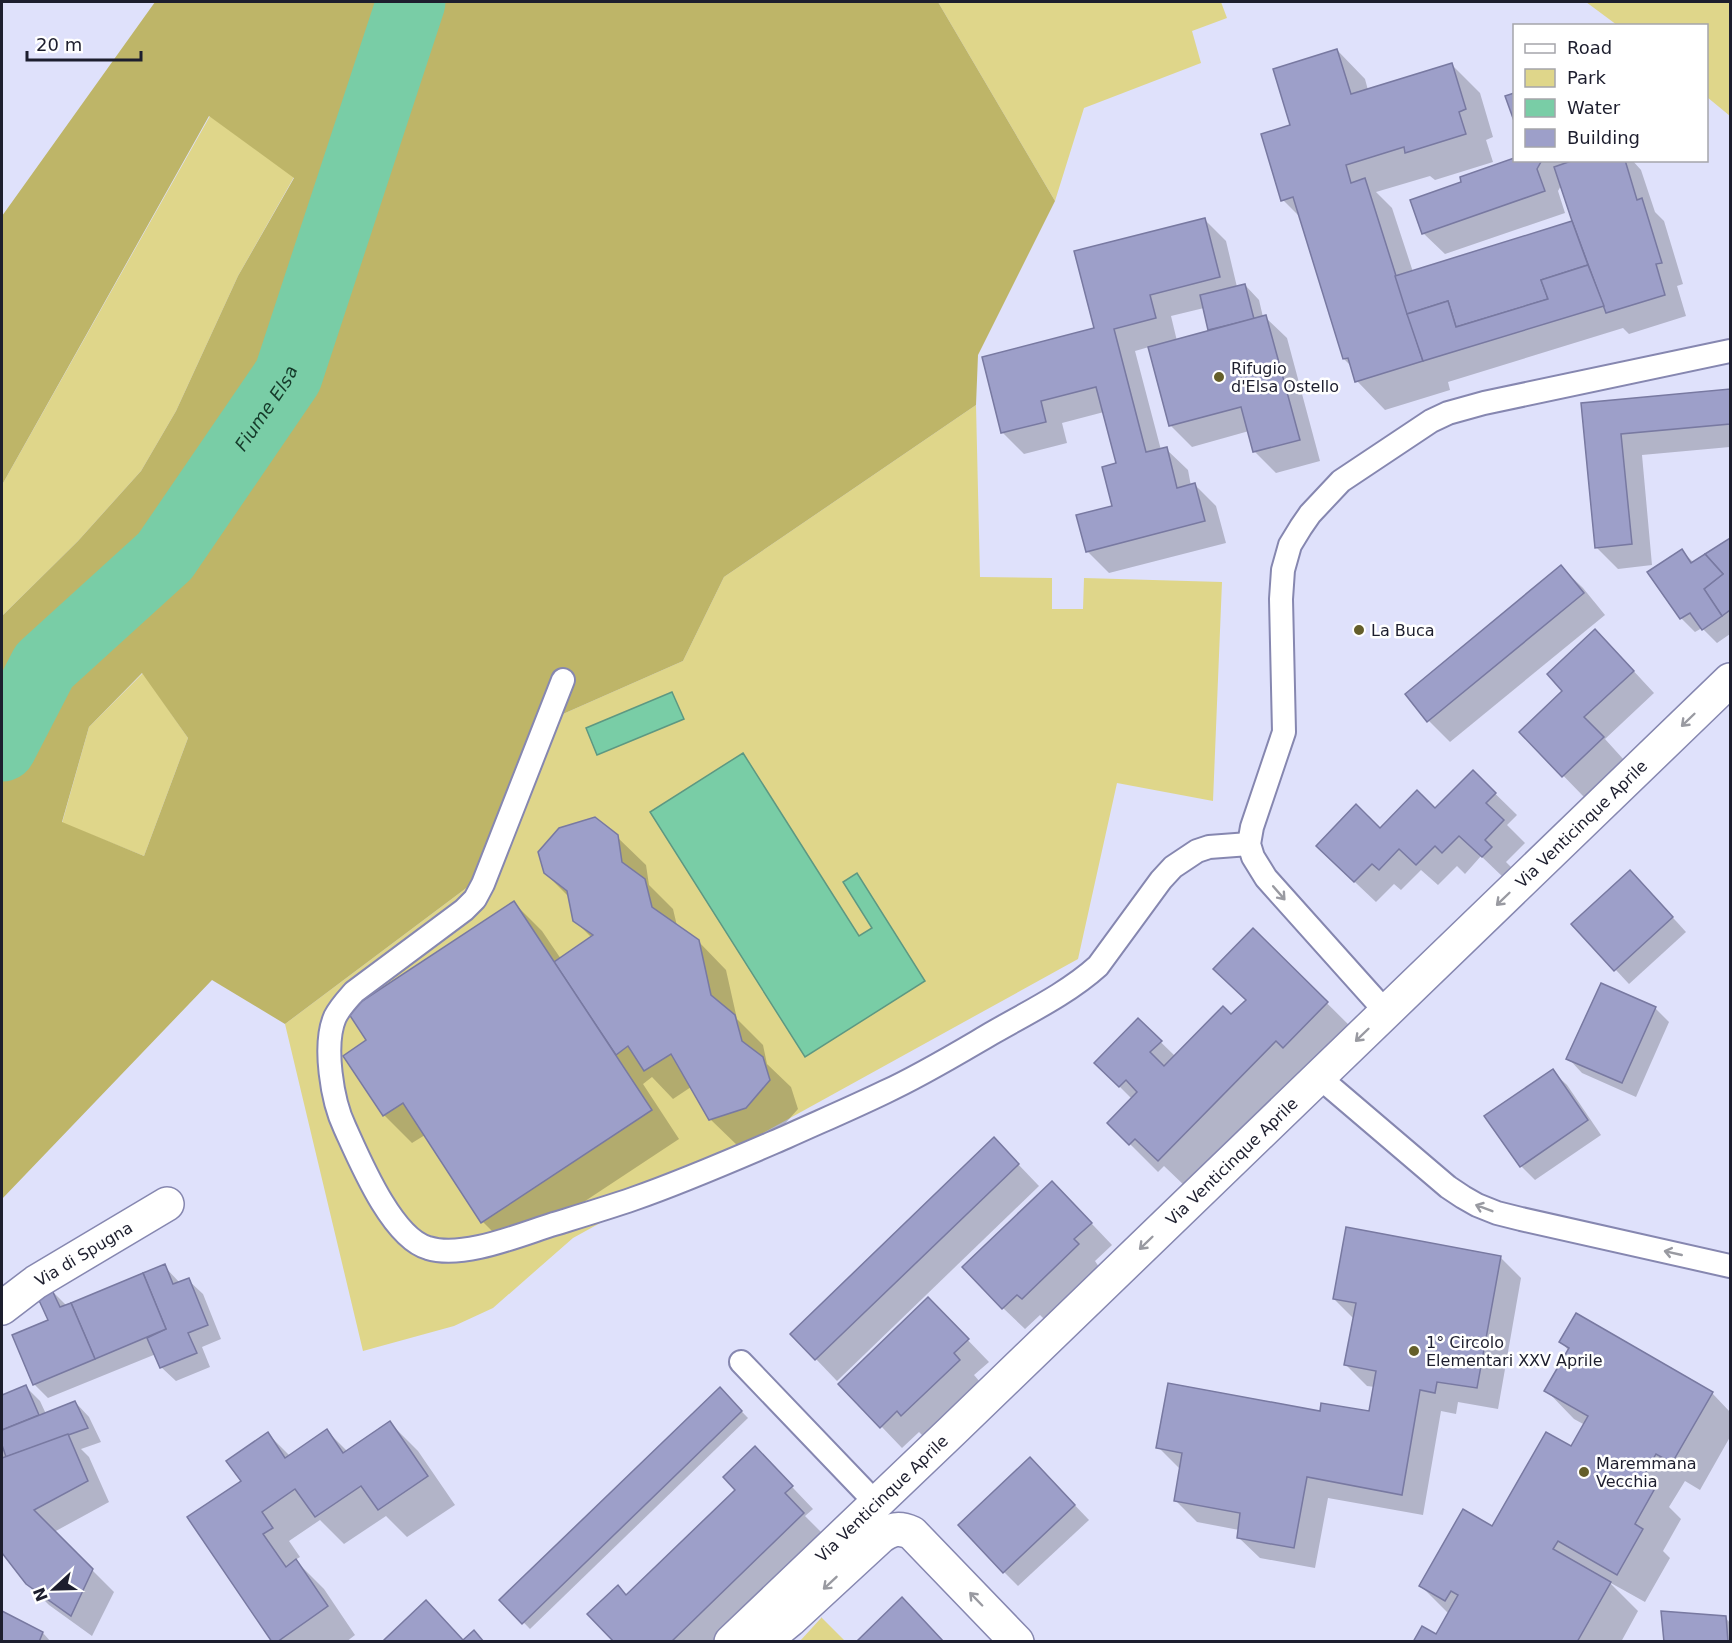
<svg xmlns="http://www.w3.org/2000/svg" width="1732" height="1643" viewBox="0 0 1732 1643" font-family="'DejaVu Sans',sans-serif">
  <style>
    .green { fill: #dfd68a }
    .forest { fill: #beb568; fill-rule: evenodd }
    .water { fill: #79cda6; stroke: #5d9882; stroke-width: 1.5 }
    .shadow { fill: #0003; fill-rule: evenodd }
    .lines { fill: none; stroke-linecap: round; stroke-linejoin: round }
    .river { stroke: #79cda6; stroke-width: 69 }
    .building { fill: #9d9fc9; stroke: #7879a1; stroke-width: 1.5 }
    .service-casing { stroke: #8687b0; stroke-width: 26 }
    .minor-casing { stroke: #8687b0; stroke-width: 36 }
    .secondary-casing { stroke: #8687b0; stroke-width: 36 }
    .service { stroke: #fff; stroke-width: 22 }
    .minor { stroke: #fff; stroke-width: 33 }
    .secondary { stroke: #fff; stroke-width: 33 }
    .oneway { stroke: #999aa1 }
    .poi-dot { fill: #645e2a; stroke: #fff; stroke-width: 2 }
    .labels { text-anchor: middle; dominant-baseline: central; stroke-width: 5; stroke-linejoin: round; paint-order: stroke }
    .poi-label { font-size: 16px; fill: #1d1e2e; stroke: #fff; text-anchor: start }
    .street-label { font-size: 16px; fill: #1d1e2e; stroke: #fff }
    .water-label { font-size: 18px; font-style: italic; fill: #153a2a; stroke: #fff }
  </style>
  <rect width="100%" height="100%" fill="#dfe1fb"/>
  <g class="green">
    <path d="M 938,2 L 1221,2 L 1227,18 L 1192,31 L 1201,63 L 1084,108 L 1055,201 Z"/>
    <path d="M 1586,2 L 1730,2 L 1730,116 L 1707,97 L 1706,26 L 1617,25 Z"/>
    <path d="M 210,116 L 294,177 L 238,276 L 176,411 L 141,471 L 78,541 L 2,616 L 2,485 Z"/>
    <path d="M 976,405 L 980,577 L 1052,578 L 1052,609 L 1083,609 L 1084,578 L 1222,582 L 1213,801 L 1117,783 L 1078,959 L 573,1238 L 493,1308 L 454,1326 L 363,1351 L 285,1024 L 469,886 L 538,725 L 683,661 L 724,577 Z"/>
    <path d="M 143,673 L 188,738 L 144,856 L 62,823 L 89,727 Z"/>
    <path d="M 822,1617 L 822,1618 L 845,1641 L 800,1641 Z"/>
  </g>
  <path class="forest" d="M 155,2 L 938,2 L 1055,201 L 978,355 L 976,405 L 724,577 L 683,661 L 538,725 L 469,886 L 285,1024 L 212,980 L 2,1199 L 2,616 L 78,541 L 141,471 L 176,411 L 238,276 L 294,178 L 209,116 L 2,485 L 2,216 ZM 142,673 L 188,738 L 144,856 L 62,822 L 89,727 Z"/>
  <g class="water">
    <path d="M 672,692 L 684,719 L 597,755 L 586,728 Z"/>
    <path d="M 743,753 L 859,936 L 872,928 L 843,882 L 857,873 L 925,981 L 805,1057 L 650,812 Z"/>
  </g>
  <g class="shadow">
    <path d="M 1337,50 L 1365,79 L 1368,90 L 1452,65 L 1480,93 L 1493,137 L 1486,140 L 1493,162 L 1435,180 L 1430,176 L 1376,192 L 1392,208 L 1413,272 L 1574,222 L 1562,184 L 1558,191 L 1565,213 L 1445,254 L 1423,233 L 1463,183 L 1462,178 L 1514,160 L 1566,160 L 1568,164 L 1580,160 L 1632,160 L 1641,170 L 1655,212 L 1664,221 L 1683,284 L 1677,286 L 1686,316 L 1629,334 L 1623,328 L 1448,382 L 1450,390 L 1385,410 L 1357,381 L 1352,367 L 1344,359 L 1301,218 L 1283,200 L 1292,126 Z"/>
    <path d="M 1204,219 L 1226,241 L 1237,287 L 1245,285 L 1259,300 L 1263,317 L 1265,317 L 1287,338 L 1320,461 L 1276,473 L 1254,451 L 1249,431 L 1192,447 L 1170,425 L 1149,347 L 1135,351 L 1161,450 L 1166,449 L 1188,470 L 1191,486 L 1195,485 L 1216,506 L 1226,543 L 1109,573 L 1087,551 L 1114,507 L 1118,464 L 1104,412 L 1062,423 L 1067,443 L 1024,454 L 1003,433 L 983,358 L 1096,329 ZM 1204,308 L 1211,331 L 1177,341 L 1171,316 Z"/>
    <path d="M 1730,391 L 1730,447 L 1642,455 L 1652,565 L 1618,569 L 1596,547 L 1583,404 Z"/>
    <path d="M 1730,540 L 1730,634 L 1717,643 L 1702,628 L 1695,632 L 1681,618 L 1682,551 L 1694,563 Z"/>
    <path d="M 1561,567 L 1583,588 L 1605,615 L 1450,742 L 1429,721 Z"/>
    <path d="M 1616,652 L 1654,693 L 1605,739 L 1624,760 L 1584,797 L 1521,732 Z"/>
    <path d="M 1473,772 L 1517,815 L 1507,825 L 1525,843 L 1506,862 L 1513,869 L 1504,878 L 1481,856 L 1465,874 L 1457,866 L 1438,885 L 1421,870 L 1401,890 L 1394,884 L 1376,902 L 1339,867 L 1380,830 L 1435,810 Z"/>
    <path d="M 617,837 L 646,865 L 649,885 L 673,909 L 677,926 L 698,941 L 726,970 L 737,1019 L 763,1045 L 767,1064 L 791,1087 L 798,1109 L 774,1136 L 739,1147 L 710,1119 L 691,1087 L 673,1099 L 652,1077 L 643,1084 L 679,1139 L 511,1250 L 483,1222 L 425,1135 L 412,1143 L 384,1115 L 368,1041 L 514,903 L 542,931 L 561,959 L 592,938 L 574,920 L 570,898 L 545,873 Z"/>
    <path d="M 1644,886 L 1686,932 L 1629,984 L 1573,924 Z"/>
    <path d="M 1253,930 L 1355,1031 L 1187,1188 L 1164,1166 L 1158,1172 L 1109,1123 L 1132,1099 L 1096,1063 L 1138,1020 L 1175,1056 L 1231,1017 L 1247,1001 Z"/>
    <path d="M 1655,1008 L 1669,1022 L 1636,1097 L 1582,1073 L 1568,1058 Z"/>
    <path d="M 1552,1071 L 1567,1085 L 1601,1135 L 1535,1180 L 1521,1166 Z"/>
    <path d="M 1015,1161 L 1039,1186 L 837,1381 L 792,1334 Z"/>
    <path d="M 1073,1204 L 1112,1245 L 1095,1261 L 1099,1267 L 1044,1319 L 1040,1315 L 1025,1329 L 1003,1308 Z"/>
    <path d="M 1500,1257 L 1521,1278 L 1498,1409 L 1458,1402 L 1456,1414 L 1441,1411 L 1423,1515 L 1328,1498 L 1315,1568 L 1260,1558 L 1238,1537 L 1239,1530 L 1197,1522 L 1175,1500 L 1180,1469 L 1158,1447 L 1321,1413 L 1370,1413 L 1375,1387 L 1367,1386 L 1346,1365 L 1354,1319 L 1334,1299 Z"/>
    <path d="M 164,1266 L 180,1283 L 188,1280 L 203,1294 L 221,1339 L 202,1347 L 210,1367 L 176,1381 L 161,1367 L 156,1354 L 48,1398 L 34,1384 L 49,1321 L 52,1291 L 67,1306 Z"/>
    <path d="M 928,1299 L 989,1362 L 974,1375 L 980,1382 L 924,1437 L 919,1432 L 902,1448 L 881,1426 Z"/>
    <path d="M 1561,1342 L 1712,1393 L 1730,1412 L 1730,1437 L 1700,1490 L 1685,1481 L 1669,1507 L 1681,1519 L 1663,1551 L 1670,1558 L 1645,1602 L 1609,1582 L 1638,1611 L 1621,1642 L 1414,1642 L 1436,1636 L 1449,1614 L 1421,1586 L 1493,1528 L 1571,1448 L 1585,1425 L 1574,1419 L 1546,1390 L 1569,1351 Z"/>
    <path d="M 26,1387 L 40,1401 L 46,1414 L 75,1402 L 89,1417 L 101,1442 L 81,1449 L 89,1457 L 109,1502 L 54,1532 L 114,1592 L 92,1636 L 49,1605 L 27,1583 L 2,1551 L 2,1397 Z"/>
    <path d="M 720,1389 L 748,1418 L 530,1629 L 502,1600 Z"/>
    <path d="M 390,1423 L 418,1451 L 455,1505 L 407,1537 L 386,1516 L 344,1544 L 320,1520 L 289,1541 L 300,1557 L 295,1560 L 324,1589 L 355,1635 L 346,1642 L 274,1642 L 243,1482 L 268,1434 L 290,1456 L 327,1431 L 348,1452 Z"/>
    <path d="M 776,1470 L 813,1509 L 805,1516 L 825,1536 L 715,1642 L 616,1642 L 627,1597 L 738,1490 Z"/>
    <path d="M 1044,1473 L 1089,1520 L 1018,1586 L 1004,1572 Z"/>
    <path d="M 2,1612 L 43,1633 L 51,1642 L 2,1642 Z"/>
    <path d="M 1725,1617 L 1730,1623 L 1730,1642 L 1666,1642 Z"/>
  </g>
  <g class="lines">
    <path class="river" id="s1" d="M 2,747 L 44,666 L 165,556 L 288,376 L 411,2"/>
  </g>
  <g class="building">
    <path d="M 1337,49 L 1351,94 L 1452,63 L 1466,109 L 1459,112 L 1466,134 L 1405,153 L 1404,147 L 1346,165 L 1351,183 L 1365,178 L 1423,361 L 1355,382 L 1348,358 L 1343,359 L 1293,197 L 1281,201 L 1261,134 L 1290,125 L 1273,69 Z"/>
    <path d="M 1514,93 L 1514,121 L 1505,96 Z"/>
    <path d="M 1514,158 L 1514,160 L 1542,160 L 1537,169 L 1545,191 L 1422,234 L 1410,200 L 1461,182 L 1460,177 Z"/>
    <path d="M 1574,160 L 1625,160 L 1637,200 L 1642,198 L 1662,263 L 1656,264 L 1665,295 L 1606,313 L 1572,221 L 1554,167 Z"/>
    <path d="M 1205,218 L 1220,277 L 1150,295 L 1156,318 L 1114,329 L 1146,452 L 1167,447 L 1177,488 L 1195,483 L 1205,521 L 1086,552 L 1076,515 L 1112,506 L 1102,467 L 1116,463 L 1096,387 L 1041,401 L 1046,422 L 1001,433 L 982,357 L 1094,328 L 1074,251 Z"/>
    <path d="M 1572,221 L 1588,265 L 1541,280 L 1548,299 L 1456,327 L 1448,301 L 1407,314 L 1395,276 Z"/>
    <path d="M 1588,265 L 1604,306 L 1423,361 L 1407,314 L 1448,301 L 1456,327 L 1548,299 L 1541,280 Z"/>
    <path d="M 1245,284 L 1254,319 L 1208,330 L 1200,295 Z"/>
    <path d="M 1266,315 L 1300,440 L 1253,452 L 1241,407 L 1169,426 L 1148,347 Z"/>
    <path d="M 1730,389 L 1730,424 L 1621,434 L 1632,544 L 1595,548 L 1581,403 Z"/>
    <path d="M 1730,538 L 1730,610 L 1722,616 L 1704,589 L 1723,574 L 1705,554 Z"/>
    <path d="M 1682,549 L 1691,563 L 1705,554 L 1723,574 L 1704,589 L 1722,616 L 1702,630 L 1690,613 L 1680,619 L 1647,572 Z"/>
    <path d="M 1561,565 L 1584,593 L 1427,722 L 1405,694 Z"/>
    <path d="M 1595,629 L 1634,671 L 1584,717 L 1604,737 L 1562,777 L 1519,732 L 1562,691 L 1547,674 Z"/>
    <path d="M 1473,770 L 1496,793 L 1486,803 L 1504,820 L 1485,840 L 1492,847 L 1482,857 L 1459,836 L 1442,853 L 1435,846 L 1416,865 L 1399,849 L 1379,870 L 1372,864 L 1354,882 L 1316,846 L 1356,804 L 1380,828 L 1417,790 L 1435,808 Z"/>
    <path d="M 595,817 L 618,835 L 622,862 L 645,879 L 652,907 L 699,940 L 711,995 L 735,1015 L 742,1041 L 763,1057 L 770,1080 L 746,1108 L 709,1120 L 671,1054 L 644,1071 L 628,1046 L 616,1055 L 554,962 L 593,935 L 573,921 L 567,891 L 544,873 L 538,852 L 559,828 Z"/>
    <path d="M 1630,870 L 1673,917 L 1614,971 L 1571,924 Z"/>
    <path d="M 514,901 L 652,1110 L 481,1223 L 403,1103 L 383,1116 L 343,1056 L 366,1040 L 347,1011 Z"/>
    <path d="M 1253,928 L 1328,1002 L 1283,1048 L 1276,1041 L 1158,1161 L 1135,1139 L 1129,1145 L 1107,1123 L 1137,1092 L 1126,1080 L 1119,1087 L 1094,1063 L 1138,1018 L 1162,1041 L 1150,1052 L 1164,1066 L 1223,1006 L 1231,1014 L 1246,1000 L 1213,969 Z"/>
    <path d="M 1601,983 L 1656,1007 L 1622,1083 L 1566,1059 Z"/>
    <path d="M 1553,1069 L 1588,1120 L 1520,1167 L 1484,1116 Z"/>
    <path d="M 994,1137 L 1019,1164 L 815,1360 L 790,1334 Z"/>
    <path d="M 1052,1181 L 1092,1223 L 1074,1239 L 1079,1244 L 1022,1299 L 1017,1295 L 1002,1309 L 962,1267 Z"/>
    <path d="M 1346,1227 L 1501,1256 L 1477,1388 L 1437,1382 L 1435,1393 L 1420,1390 L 1402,1495 L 1307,1477 L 1294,1548 L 1237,1538 L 1240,1513 L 1174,1501 L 1182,1453 L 1156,1448 L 1168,1383 L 1320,1411 L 1321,1403 L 1369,1411 L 1376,1371 L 1344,1365 L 1356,1303 L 1333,1299 Z"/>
    <path d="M 165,1264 L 173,1284 L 189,1278 L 208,1325 L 188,1333 L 197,1353 L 160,1368 L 147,1338 L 166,1329 L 143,1273 Z"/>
    <path d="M 143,1273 L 166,1329 L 95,1359 L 71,1303 Z"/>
    <path d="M 52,1290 L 60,1307 L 71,1303 L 95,1359 L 33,1385 L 12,1335 L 48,1320 L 37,1296 Z"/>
    <path d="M 928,1297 L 969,1339 L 954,1353 L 960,1360 L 901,1416 L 897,1411 L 880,1428 L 838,1384 Z"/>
    <path d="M 1576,1313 L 1713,1392 L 1672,1463 L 1656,1454 L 1640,1482 L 1654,1490 L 1635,1524 L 1643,1529 L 1617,1575 L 1558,1541 L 1553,1549 L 1611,1582 L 1577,1642 L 1413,1642 L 1422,1626 L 1436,1634 L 1458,1595 L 1451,1591 L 1445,1601 L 1419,1586 L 1463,1509 L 1492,1526 L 1546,1432 L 1571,1446 L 1588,1416 L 1544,1391 L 1569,1348 L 1559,1342 Z"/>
    <path d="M 26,1385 L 39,1415 L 2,1430 L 2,1395 Z"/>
    <path d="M 720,1387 L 742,1411 L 522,1624 L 499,1600 Z"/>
    <path d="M 75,1401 L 88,1428 L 6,1457 L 2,1445 L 2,1430 Z"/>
    <path d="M 390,1421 L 428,1476 L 378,1510 L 361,1486 L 315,1517 L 295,1489 L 262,1512 L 273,1528 L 263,1534 L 286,1567 L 296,1559 L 328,1606 L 277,1642 L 272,1642 L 187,1517 L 241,1481 L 226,1461 L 268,1432 L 285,1458 L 327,1429 L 343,1453 Z"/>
    <path d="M 68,1434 L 88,1481 L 34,1510 L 93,1569 L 71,1616 L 26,1584 L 2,1553 L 2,1458 Z"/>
    <path d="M 755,1446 L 793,1486 L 785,1493 L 804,1513 L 671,1642 L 614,1642 L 587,1614 L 618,1585 L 626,1595 L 735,1490 L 723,1477 Z"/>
    <path d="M 1030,1457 L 1075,1505 L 1003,1573 L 958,1525 Z"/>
    <path d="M 902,1597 L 944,1642 L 856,1642 Z"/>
    <path d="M 426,1600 L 463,1640 L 474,1630 L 484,1642 L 385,1642 L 384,1640 Z"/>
    <path d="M 2,1611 L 43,1632 L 39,1642 L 2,1642 Z"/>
    <path d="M 1661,1611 L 1726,1616 L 1728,1642 L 1664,1642 Z"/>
  </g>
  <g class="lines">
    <defs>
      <g id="service">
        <path d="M 563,680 L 483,884 L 475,899 L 464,910 L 354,992 C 347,1000 340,1007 335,1017 C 323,1045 332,1101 345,1128 C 360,1161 392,1238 428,1248 C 463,1259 519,1235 554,1224 C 580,1216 607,1208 633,1199 C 685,1181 735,1159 786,1137 C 819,1122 852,1108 885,1092 C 922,1075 958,1053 994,1032 C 1029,1012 1068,993 1098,966 L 1161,880 L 1173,867 L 1197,851 L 1209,847 L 1249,844"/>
        <path d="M 1386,1012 L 1266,878 L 1253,857 L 1249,844 L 1252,827 L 1284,732 L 1281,599 L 1283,570 L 1290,545 L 1301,527 L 1310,514 L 1341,481 L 1431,421 L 1448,413 L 1484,403 L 1730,351"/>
        <path d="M 1319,1077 L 1448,1187 L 1463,1197 L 1477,1205 L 1497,1213 L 1521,1219 L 1730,1266"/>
        <path d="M 741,1362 L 876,1503"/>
      </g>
      <g id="minor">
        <path id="s2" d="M 2,1308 L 36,1282 L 167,1204"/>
        <path d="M 763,1642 L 790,1620 L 880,1537 C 891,1529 899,1527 912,1533 L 1017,1642"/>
      </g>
      <g id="secondary">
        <path id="s3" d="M 731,1642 L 952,1431 L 1730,680"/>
      </g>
    </defs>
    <use href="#service" class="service-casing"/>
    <use href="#minor" class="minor-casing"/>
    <use href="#secondary" class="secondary-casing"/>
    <use href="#service" class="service"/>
    <use href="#minor" class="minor"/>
    <use href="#secondary" class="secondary"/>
  </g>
  <defs><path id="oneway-shaft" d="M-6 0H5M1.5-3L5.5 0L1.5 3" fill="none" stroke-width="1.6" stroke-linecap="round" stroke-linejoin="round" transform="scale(1.5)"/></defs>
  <g class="oneway">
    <use href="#oneway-shaft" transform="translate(1688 720) rotate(136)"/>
    <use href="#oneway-shaft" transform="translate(1279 893) rotate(49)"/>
    <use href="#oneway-shaft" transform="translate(1503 899) rotate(136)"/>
    <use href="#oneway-shaft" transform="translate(1362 1035) rotate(136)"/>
    <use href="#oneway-shaft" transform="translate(1484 1208) rotate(-159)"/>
    <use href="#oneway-shaft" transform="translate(1146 1243) rotate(136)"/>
    <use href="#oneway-shaft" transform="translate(1673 1253) rotate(-167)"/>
    <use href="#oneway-shaft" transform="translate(830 1583) rotate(137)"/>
    <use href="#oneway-shaft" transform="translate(976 1599) rotate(-134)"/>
  </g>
  <g class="poi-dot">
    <circle cx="1219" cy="377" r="6"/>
    <circle cx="1359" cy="630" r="6"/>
    <circle cx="1414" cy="1351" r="6"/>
    <circle cx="1584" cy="1472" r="6"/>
  </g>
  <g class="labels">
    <g class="poi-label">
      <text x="1231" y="368">Rifugio<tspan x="1231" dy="18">d'Elsa Ostello</tspan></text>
      <text x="1371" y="630">La Buca</text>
      <text x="1426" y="1342">1° Circolo<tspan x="1426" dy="18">Elementari XXV Aprile</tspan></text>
      <text x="1596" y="1463">Maremmana<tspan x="1596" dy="18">Vecchia</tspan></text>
    </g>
    <g class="street-label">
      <text stroke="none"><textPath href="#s3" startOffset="1180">Via Venticinque Aprile</textPath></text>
      <text stroke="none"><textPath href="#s3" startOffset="694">Via Venticinque Aprile</textPath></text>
      <text stroke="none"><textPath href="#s2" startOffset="98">Via di Spugna</textPath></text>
      <text stroke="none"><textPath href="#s3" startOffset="208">Via Venticinque Aprile</textPath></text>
    </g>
    <g class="water-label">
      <text stroke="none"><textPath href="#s1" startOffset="434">Fiume Elsa</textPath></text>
    </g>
  </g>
  <rect width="1732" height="1643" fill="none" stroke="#1d1e2e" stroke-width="6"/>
  <rect x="1513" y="24" width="195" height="138" fill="#ffffff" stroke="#a5a5ab" stroke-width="1.5"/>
  <rect x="1525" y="44" width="30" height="9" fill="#ffffff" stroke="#a5a5ab" stroke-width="1.5"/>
  <text x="1567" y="54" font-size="18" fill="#1d1e2e">Road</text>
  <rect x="1525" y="69" width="30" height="18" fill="#dfd68a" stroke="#a5a5ab" stroke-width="1.5"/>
  <text x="1567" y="84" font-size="18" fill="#1d1e2e">Park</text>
  <rect x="1525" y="99" width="30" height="18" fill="#79cda6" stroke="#a5a5ab" stroke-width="1.5"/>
  <text x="1567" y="114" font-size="18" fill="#1d1e2e">Water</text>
  <rect x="1525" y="129" width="30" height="18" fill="#9d9fc9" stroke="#a5a5ab" stroke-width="1.5"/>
  <text x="1567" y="144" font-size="18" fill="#1d1e2e">Building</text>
  <g transform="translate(54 1589) rotate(248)" stroke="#ffffff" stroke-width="4.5" paint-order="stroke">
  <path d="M0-4.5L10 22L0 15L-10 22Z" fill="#1d1e2e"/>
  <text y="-9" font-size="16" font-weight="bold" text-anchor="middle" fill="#1d1e2e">N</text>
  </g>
  <path d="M27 51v9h114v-9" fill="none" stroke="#1d1e2e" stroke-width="3"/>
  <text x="36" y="51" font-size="18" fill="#1d1e2e" stroke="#ffffff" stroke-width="4.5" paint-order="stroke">20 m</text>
</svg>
